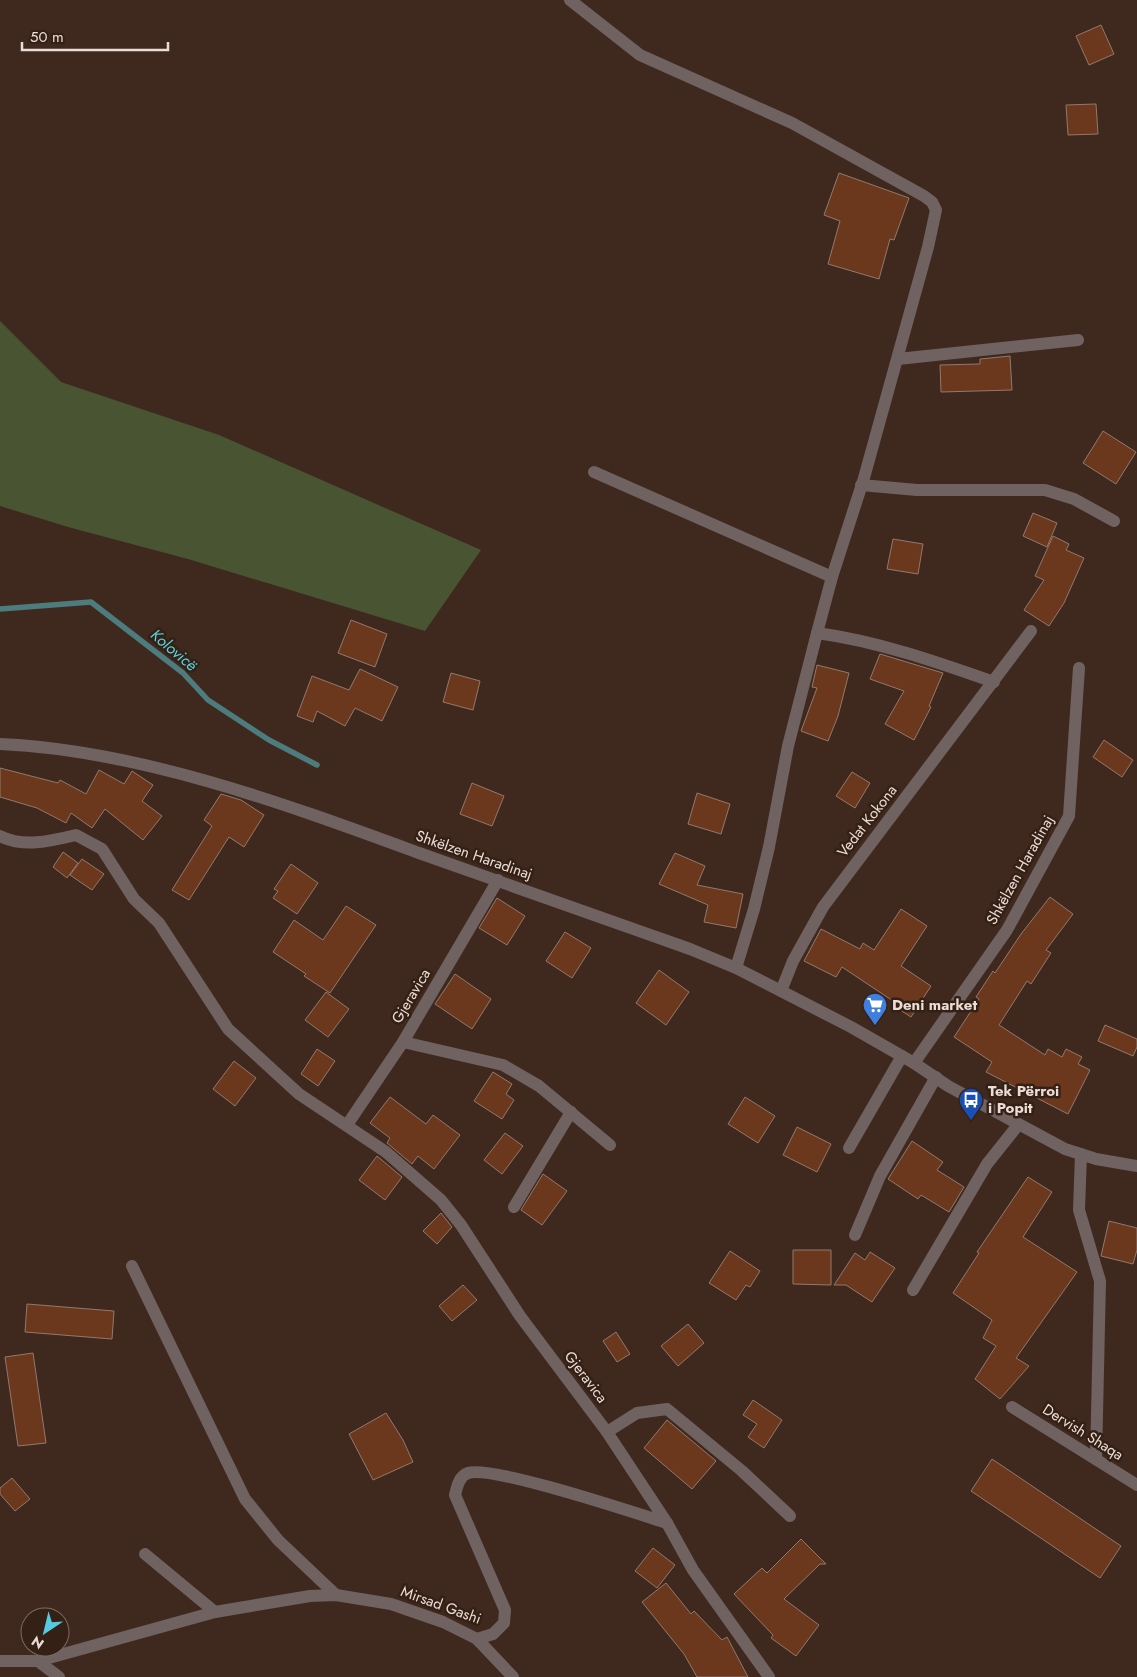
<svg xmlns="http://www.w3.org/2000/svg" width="1137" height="1677" viewBox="0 0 1137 1677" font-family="Jost,sans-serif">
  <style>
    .green { fill: #485432 }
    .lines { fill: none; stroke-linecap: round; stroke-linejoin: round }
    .stream { stroke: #4d7c7e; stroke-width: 5.5 }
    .building { fill: #6b381e; stroke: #92796c }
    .minor { stroke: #6f6261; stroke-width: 12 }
    .labels { text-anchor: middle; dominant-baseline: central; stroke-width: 5; stroke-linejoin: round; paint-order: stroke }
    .street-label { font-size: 15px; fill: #ebddd6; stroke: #342015 }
    .poi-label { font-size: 15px; font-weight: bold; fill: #ebddd6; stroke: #342015; text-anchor: start }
    .water-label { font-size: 16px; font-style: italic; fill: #57d7e2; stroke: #342015 }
  </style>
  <rect width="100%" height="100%" fill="#3f291f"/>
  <path class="green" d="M 0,321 L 61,382 L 219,435 L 481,550 L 425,631 L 188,559 L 68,527 L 0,506 Z"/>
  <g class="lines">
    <path class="stream" d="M 0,609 L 91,602 L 183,673 L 208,700 L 269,740 L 317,765"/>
  </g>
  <g class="building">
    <path d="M 1101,25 L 1114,54 L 1089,65 L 1076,36 Z"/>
    <path d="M 1096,104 L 1098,134 L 1068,135 L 1066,105 Z"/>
    <path d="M 839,173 L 909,198 L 894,240 L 890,239 L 879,279 L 828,264 L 840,221 L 824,215 Z"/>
    <path d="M 1010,356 L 1012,390 L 941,392 L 940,365 L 980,364 L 980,359 Z"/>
    <path d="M 1103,431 L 1136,452 L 1116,484 L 1083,463 Z"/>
    <path d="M 1033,513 L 1057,523 L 1047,547 L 1023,536 Z"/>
    <path d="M 1053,536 L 1069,544 L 1066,550 L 1084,558 L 1064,603 L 1049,626 L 1024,610 L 1044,580 L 1035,576 Z"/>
    <path d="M 893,539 L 923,544 L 918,574 L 887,569 Z"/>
    <path d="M 351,620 L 387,634 L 375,667 L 338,653 Z"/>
    <path d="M 880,654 L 943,673 L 929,706 L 931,707 L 914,740 L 885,724 L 904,691 L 870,679 Z"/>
    <path d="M 817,665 L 849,673 L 838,716 L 828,741 L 801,731 L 817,688 L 812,687 Z"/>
    <path d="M 360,669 L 398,687 L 382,721 L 355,708 L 345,726 L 317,711 L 313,722 L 297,716 L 312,676 L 349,690 Z"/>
    <path d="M 451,673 L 480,681 L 473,710 L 443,702 Z"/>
    <path d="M 1104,740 L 1133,760 L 1122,777 L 1093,757 Z"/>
    <path d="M 0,768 L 58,783 L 60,780 L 86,794 L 99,770 L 124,784 L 132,771 L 153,785 L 142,801 L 162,816 L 143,840 L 105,809 L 92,828 L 71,813 L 66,823 L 37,808 L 0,797 Z"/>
    <path d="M 852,772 L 870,783 L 855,808 L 836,796 Z"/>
    <path d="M 472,783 L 504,796 L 492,826 L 460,814 Z"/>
    <path d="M 697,793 L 730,804 L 721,834 L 688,824 Z"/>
    <path d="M 221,794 L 241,800 L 264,815 L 244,847 L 229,837 L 189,900 L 172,890 L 212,826 L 204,820 Z"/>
    <path d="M 63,852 L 78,863 L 67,878 L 53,867 Z"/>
    <path d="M 675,853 L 705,866 L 697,885 L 743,894 L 736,928 L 704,922 L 708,905 L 659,884 Z"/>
    <path d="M 82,859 L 104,874 L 92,890 L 70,875 Z"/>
    <path d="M 291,864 L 318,883 L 297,914 L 273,898 L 278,891 L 274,889 Z"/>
    <path d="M 1050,897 L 1073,914 L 1046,950 L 1051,953 L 1031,984 L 1027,981 L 999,1025 L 1045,1055 L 1048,1049 L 1062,1057 L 1066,1049 L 1082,1057 L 1078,1064 L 1090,1070 L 1068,1114 L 986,1072 L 992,1062 L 954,1037 L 979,999 L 976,997 L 993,971 L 995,973 L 1021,934 Z"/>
    <path d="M 497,898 L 525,916 L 507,945 L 479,928 Z"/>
    <path d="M 346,906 L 376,925 L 330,993 L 304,976 L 306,974 L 273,952 L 294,920 L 323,940 Z"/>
    <path d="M 901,909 L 927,926 L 901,966 L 931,986 L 911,1017 L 891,1004 L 893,1001 L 842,967 L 836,977 L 804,961 L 821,929 L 860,949 L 863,943 L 874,950 Z"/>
    <path d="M 565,932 L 591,948 L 572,978 L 546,961 Z"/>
    <path d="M 659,970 L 689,992 L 666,1025 L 636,1003 Z"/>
    <path d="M 455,974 L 491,999 L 472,1029 L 435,1004 Z"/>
    <path d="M 326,992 L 349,1009 L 328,1037 L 305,1020 Z"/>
    <path d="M 1105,1025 L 1137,1039 L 1137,1047 L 1133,1056 L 1098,1041 Z"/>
    <path d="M 317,1049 L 335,1061 L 318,1086 L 301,1074 Z"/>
    <path d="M 234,1061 L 256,1078 L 235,1106 L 213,1089 Z"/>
    <path d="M 493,1072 L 512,1084 L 506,1094 L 514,1100 L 502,1119 L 474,1101 Z"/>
    <path d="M 390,1097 L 426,1124 L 433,1115 L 460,1135 L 434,1169 L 418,1156 L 412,1164 L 387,1143 L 390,1138 L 370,1123 Z"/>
    <path d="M 745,1097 L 775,1116 L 758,1143 L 728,1124 Z"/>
    <path d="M 797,1127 L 831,1144 L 817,1172 L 783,1155 Z"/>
    <path d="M 505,1133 L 523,1146 L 502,1174 L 484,1160 Z"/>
    <path d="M 912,1141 L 943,1162 L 937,1170 L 964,1187 L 949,1212 L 921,1195 L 918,1199 L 888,1179 Z"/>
    <path d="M 377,1156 L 402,1177 L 385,1200 L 359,1180 Z"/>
    <path d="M 543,1174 L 567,1191 L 542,1225 L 521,1210 Z"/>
    <path d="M 1028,1177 L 1052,1192 L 1023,1237 L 1077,1272 L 1016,1358 L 1029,1366 L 1000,1399 L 975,1379 L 996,1346 L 983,1338 L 992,1320 L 953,1293 L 979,1253 L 977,1252 Z"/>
    <path d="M 441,1213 L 452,1227 L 437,1244 L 423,1231 Z"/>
    <path d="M 1109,1221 L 1137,1228 L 1137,1250 L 1133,1264 L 1101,1256 Z"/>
    <path d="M 793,1250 L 831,1250 L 831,1285 L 793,1284 Z"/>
    <path d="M 730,1251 L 760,1271 L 750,1287 L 746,1285 L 736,1300 L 709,1283 Z"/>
    <path d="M 870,1252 L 895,1268 L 872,1302 L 846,1285 L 834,1285 L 855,1253 L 865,1260 Z"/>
    <path d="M 463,1285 L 477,1300 L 452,1321 L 439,1306 Z"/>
    <path d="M 27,1304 L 114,1311 L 112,1339 L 25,1332 Z"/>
    <path d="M 688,1324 L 704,1343 L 678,1366 L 661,1346 Z"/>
    <path d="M 616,1332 L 630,1354 L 617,1362 L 603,1341 Z"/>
    <path d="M 33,1353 L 46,1443 L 18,1446 L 5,1357 Z"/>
    <path d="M 753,1400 L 782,1420 L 764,1448 L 748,1437 L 757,1424 L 743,1415 Z"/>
    <path d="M 386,1413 L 403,1440 L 413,1462 L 373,1480 L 349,1434 Z"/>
    <path d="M 667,1420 L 716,1461 L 692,1489 L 644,1448 Z"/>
    <path d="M 992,1459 L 1121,1546 L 1100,1578 L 971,1491 Z"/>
    <path d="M 12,1478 L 30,1499 L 15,1511 L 0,1494 L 0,1488 Z"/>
    <path d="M 801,1539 L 826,1564 L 820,1564 L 784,1599 L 819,1625 L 796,1656 L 771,1638 L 773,1635 L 734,1594 L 762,1568 L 767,1573 Z"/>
    <path d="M 653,1548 L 675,1565 L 657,1588 L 635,1571 Z"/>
    <path d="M 666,1583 L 691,1614 L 694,1611 L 722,1640 L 727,1637 L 748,1677 L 697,1677 L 684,1654 L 642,1602 Z"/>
  </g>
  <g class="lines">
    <g class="minor">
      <path d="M 570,0 L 640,55 L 792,123 L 924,196 L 932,202 L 936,210 L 928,247 L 864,478 L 832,577 L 817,633 L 788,746 L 769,847 L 754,909 L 736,968"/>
      <path d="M 898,359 L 1078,340"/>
      <path d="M 594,472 L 832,577"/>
      <path d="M 861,485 L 917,490 L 1045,490 L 1074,499 L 1114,521"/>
      <path d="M 817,633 C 877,641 937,662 994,682"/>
      <path d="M 0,744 C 140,750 288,805 419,853 C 510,886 600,917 690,949 L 736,968 L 851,1027 L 914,1063 L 948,1086 L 1065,1149 L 1096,1159 L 1137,1166"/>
      <path d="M 0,836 C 24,848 51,841 76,835 L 102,849 L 134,899 L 159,923 L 228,1029 L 299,1094 L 386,1152 L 441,1200 L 461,1225 L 520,1316 L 607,1432 L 667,1523 L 693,1570 L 769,1677"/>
      <path d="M 781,991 L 793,961 L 823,907 L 1031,631"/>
      <path d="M 403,1042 L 503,1065 L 539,1086 L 610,1145"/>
      <path d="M 914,1063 L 1007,930 L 1069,816 L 1079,668"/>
      <path d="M 347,1125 L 403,1042 L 498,880"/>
      <path d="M 849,1148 L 902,1056"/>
      <path d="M 1081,1154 L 1079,1210 L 1100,1281 L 1096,1459"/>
      <path d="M 514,1207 L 571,1112"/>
      <path d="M 855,1235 L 880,1176 L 936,1077"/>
      <path d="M 132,1266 L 245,1499 L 278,1540 L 336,1595"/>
      <path d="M 913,1290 L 987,1164 L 1018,1125"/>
      <path d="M 1012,1407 L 1137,1485"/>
      <path d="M 607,1432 L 637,1413 L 667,1409 L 742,1471 L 790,1516"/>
      <path d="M 145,1554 L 215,1612"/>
      <path d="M 477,1639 L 493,1634 L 504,1623 L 505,1610 L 455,1495 C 457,1487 459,1476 468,1473 C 492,1465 635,1513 667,1523"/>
      <path d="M 0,1661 L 38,1661 L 215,1612 L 310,1596 L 336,1595 L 391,1604 L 443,1622 L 477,1639 L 513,1677"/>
      <path d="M 38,1661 L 59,1677"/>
    </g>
  </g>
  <defs>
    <symbol id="supermarket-pin" viewBox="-11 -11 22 30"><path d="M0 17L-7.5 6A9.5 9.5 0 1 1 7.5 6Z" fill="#3f7fe0" stroke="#342015"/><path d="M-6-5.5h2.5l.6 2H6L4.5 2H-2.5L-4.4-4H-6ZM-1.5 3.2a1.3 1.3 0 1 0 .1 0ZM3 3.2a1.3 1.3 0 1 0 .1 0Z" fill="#fff"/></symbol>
    <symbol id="bus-pin" viewBox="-11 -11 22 30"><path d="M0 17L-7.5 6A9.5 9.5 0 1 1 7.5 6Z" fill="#1a4fb4" stroke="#342015"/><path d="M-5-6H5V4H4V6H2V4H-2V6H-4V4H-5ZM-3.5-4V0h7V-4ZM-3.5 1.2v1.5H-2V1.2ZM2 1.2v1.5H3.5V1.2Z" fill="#fff"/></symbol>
  </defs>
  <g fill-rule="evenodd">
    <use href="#supermarket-pin" x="861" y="991" width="28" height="38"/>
    <use href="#bus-pin" x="957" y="1086" width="28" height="38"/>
  </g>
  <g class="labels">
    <g class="street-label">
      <text transform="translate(867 821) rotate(-52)">Vedat Kokona</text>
      <text transform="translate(474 855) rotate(19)">Shkëlzen Haradinaj</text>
      <text transform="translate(1020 870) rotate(-61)">Shkëlzen Haradinaj</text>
      <text transform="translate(411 996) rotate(-59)">Gjeravica</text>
      <text transform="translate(586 1377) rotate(53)">Gjeravica</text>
      <text transform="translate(1083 1432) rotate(32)">Dervish Shaqa</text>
      <text transform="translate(441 1605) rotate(20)">Mirsad Gashi</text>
    </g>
    <g class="poi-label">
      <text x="892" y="1005">Deni market</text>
      <text x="988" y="1091">Tek Përroi<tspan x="988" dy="17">i Popit</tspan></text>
    </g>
    <g class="water-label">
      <text transform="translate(174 650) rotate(40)">Kolovicë</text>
    </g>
  </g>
  <g transform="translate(45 1632) rotate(215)"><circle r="24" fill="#342015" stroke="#7d6c62"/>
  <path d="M0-4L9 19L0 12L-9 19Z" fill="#55cae0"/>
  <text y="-8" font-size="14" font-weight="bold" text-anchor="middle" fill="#ebddd6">N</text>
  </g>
  <path d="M22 42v8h146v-8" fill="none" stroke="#ebddd6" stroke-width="2.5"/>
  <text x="30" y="42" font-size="15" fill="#ebddd6" stroke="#342015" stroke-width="4" paint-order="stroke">50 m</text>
</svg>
